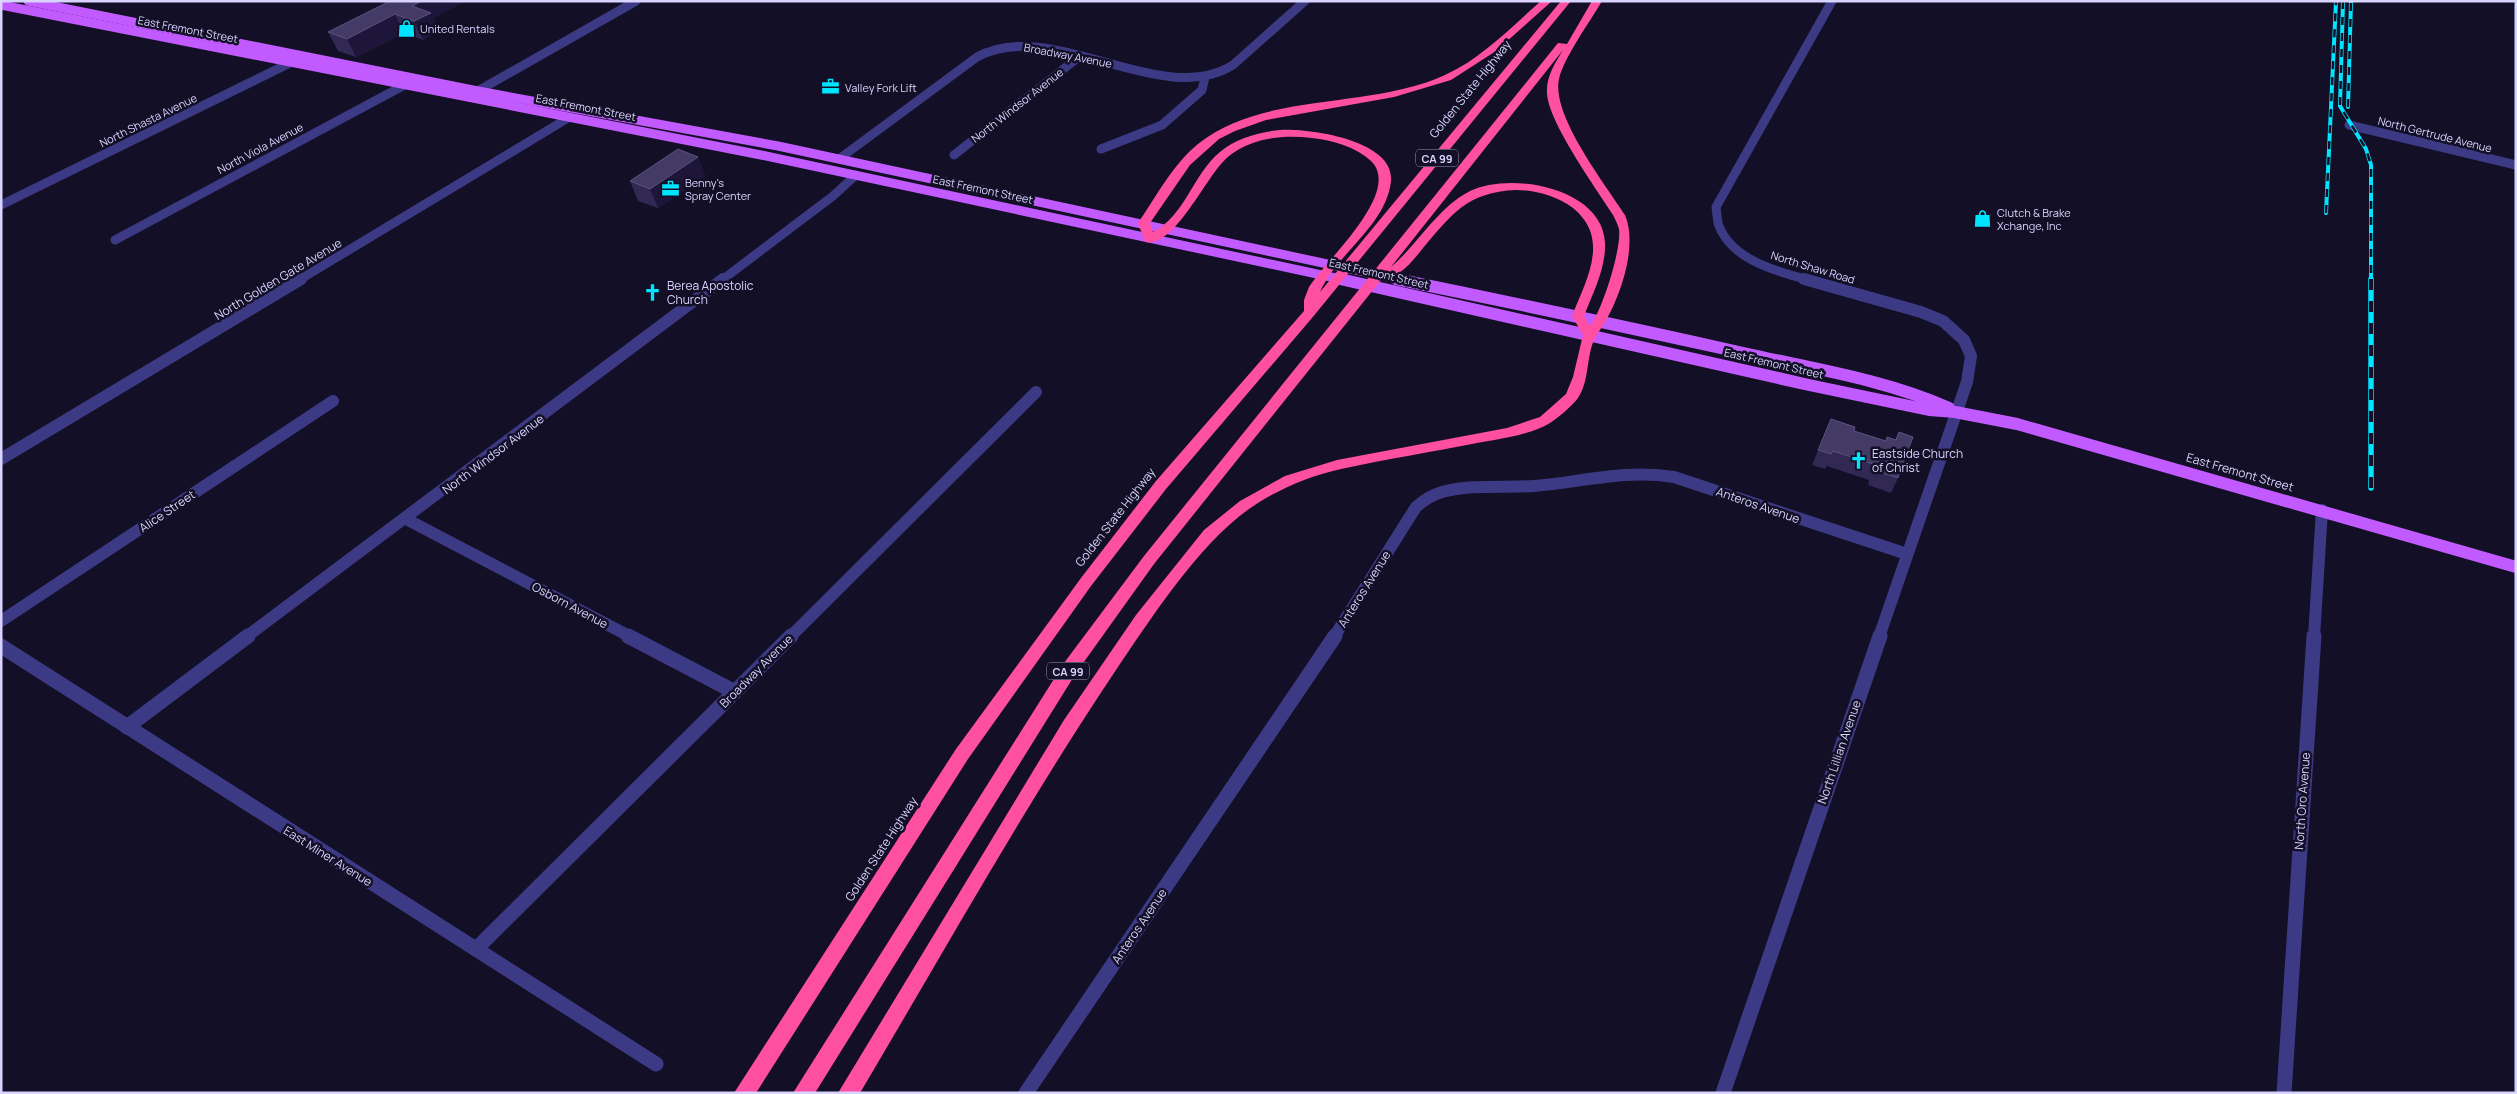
<svg xmlns="http://www.w3.org/2000/svg" width="2517" height="1094" viewBox="0 0 2517 1094" font-family="Manrope,sans-serif">
  <style>
    .lines { fill: none; stroke-linecap: round; stroke-linejoin: round }
    .minor-far2 { stroke: #3d3a85; stroke-width: 9 }
    .minor-far1 { stroke: #3d3a85; stroke-width: 12 }
    .minor { stroke: #3d3a85; stroke-width: 15 }
    .major-far1 { stroke: #c25bff; stroke-width: 9 }
    .major { stroke: #c25bff; stroke-width: 12 }
    .highway { fill: #ff4fa3; fill-rule: evenodd }
    .rail-far1-casing { stroke: #00e5ff; stroke-width: 4 }
    .rail-casing { stroke: #00e5ff; stroke-width: 5.5 }
    .rail-far1 { stroke: #130f26; stroke-width: 2.5; stroke-dasharray: 8; stroke-linecap: butt }
    .rail { stroke: #130f26; stroke-width: 4; stroke-dasharray: 11; stroke-linecap: butt }
    .wall { fill: #312854 }
    .shaded-wall { fill: #1d163a }
    .building { fill: #433a66; stroke: #5a527e }
    .labels { text-anchor: middle; dominant-baseline: central; stroke-width: 5; stroke-linejoin: round; paint-order: stroke }
    .far-poi-label { font-size: 11px; fill: #d9d4ff; stroke: #130f26; text-anchor: start }
    .far-street-label { font-size: 11px; fill: #d9d4ff; stroke: #130f26 }
    .shield { fill: #130f26; stroke: #9e99be; stroke-width: 1 }
    .shield-label { font-size: 11px; font-weight: bold; fill: #d9d4ff }
    .street-label { font-size: 12px; fill: #d9d4ff; stroke: #130f26 }
    .poi-label { font-size: 12px; fill: #d9d4ff; stroke: #130f26; text-anchor: start }
  </style>
  <rect width="100%" height="100%" fill="#130f26"/>
  <g class="lines">
    <g class="minor-far2">
      <path d="M 469,96 L 636,1"/>
      <path d="M 2349,125 L 2516,165"/>
      <path d="M 1101,149 L 1162,125 L 1202,90 L 1205,77"/>
      <path d="M 954,155 L 1080,56"/>
      <path d="M 839,159 L 977,57 C 1052,16 1161,110 1233,65 L 1305,1"/>
      <path d="M 1,205 L 300,58"/>
      <path d="M 115,240 L 412,81"/>
      <path d="M 299,280 L 568,118"/>
      <path d="M 722,280 L 833,196 L 856,175"/>
      <path d="M 1809,280 C 1778,272 1732,260 1719,226 C 1717,221 1717,213 1716,207 L 1832,1"/>
    </g>
    <g class="minor-far1">
      <path d="M 1804,279 L 1921,312 L 1943,321 L 1964,340 L 1971,356 L 1967,382 L 1879,637"/>
      <path d="M 1,459 L 301,279"/>
      <path d="M 406,519 L 631,637"/>
      <path d="M 1,621 L 333,401"/>
      <path d="M 246,637 L 723,279"/>
      <path d="M 790,637 L 1036,392"/>
      <path d="M 1334,637 L 1416,507 C 1424,500 1432,495 1442,492 C 1472,484 1503,488 1534,486 C 1582,482 1626,469 1674,477 L 1907,554"/>
      <path d="M 2314,637 L 2322,510"/>
    </g>
    <g class="minor">
      <path d="M 628,636 L 735,692"/>
      <path d="M 1,646 L 656,1064"/>
      <path d="M 127,727 L 248,636"/>
      <path d="M 476,949 L 791,636"/>
      <path d="M 1026,1093 L 1335,636"/>
      <path d="M 1723,1093 L 1880,636"/>
      <path d="M 2284,1093 L 2314,636"/>
    </g>
    <g class="major-far1">
      <path d="M 28,1 L 478,91 L 778,146 L 1402,280"/>
      <path d="M 1,5 L 761,155 L 1345,280"/>
    </g>
    <g class="major">
      <path d="M 1340,279 L 1809,385 L 1929,410 L 1955,412 L 2017,424 L 2516,567"/>
      <path d="M 1396,279 C 1514,303 1631,328 1748,354 C 1815,369 1886,380 1949,408"/>
    </g>
    <g class="highway">
      <path d="M 1541,1 L 1552,1 L 1496,51 L 1451,80 L 1394,97 L 1266,120 L 1235,131 L 1219,139 L 1190,165 L 1150,223 L 1153,232 C 1185,216 1193,174 1220,152 C 1236,138 1260,132 1280,130 C 1308,128 1395,140 1391,181 C 1386,226 1337,253 1320,292 L 1561,1 L 1571,1 L 1312,318 L 1166,489 L 1091,586 L 968,759 L 756,1093 L 734,1093 L 956,749 L 1081,578 L 1156,481 L 1304,311 L 1304,300 L 1309,287 C 1325,261 1403,192 1371,161 C 1356,147 1332,140 1312,138 C 1283,135 1253,137 1229,156 C 1207,173 1175,249 1145,242 L 1138,223 C 1156,197 1173,164 1198,144 C 1264,91 1369,110 1445,75 C 1482,58 1510,28 1541,1 Z"/>
      <path d="M 1592,1 L 1602,1 C 1590,22 1564,57 1559,79 C 1551,115 1605,184 1625,215 C 1639,248 1618,305 1598,333 C 1585,351 1591,379 1578,398 C 1572,406 1558,418 1550,423 C 1530,435 1499,439 1477,443 C 1432,452 1386,459 1341,469 C 1309,476 1276,490 1249,509 C 1197,546 1150,620 1114,673 C 1023,809 943,953 860,1093 L 838,1093 L 1064,720 L 1136,615 L 1204,530 L 1240,501 L 1285,476 L 1337,460 L 1507,428 L 1540,417 L 1566,394 L 1573,377 L 1583,335 L 1572,316 C 1586,280 1611,239 1573,208 C 1557,196 1535,190 1516,190 C 1467,192 1452,214 1423,248 C 1416,257 1408,267 1399,273 C 1393,276 1387,277 1381,280 L 1154,564 L 1076,673 L 815,1093 L 793,1093 L 1064,663 L 1144,556 L 1558,43 L 1567,44 ZM 1563,50 C 1555,63 1546,77 1547,93 C 1548,122 1596,188 1613,215 C 1615,219 1618,225 1619,229 C 1622,248 1602,311 1590,326 L 1584,316 C 1593,293 1606,268 1605,243 C 1603,188 1511,171 1470,191 C 1437,208 1419,243 1391,267 Z"/>
    </g>
    <defs>
      <g id="rail-far1">
        <path d="M 2343,1 L 2340,106 L 2366,149 L 2371,165 L 2371,280"/>
        <path d="M 2348,107 L 2351,1"/>
        <path d="M 2326,213 L 2336,1"/>
      </g>
      <path id="rail" d="M 2371,279 L 2371,488"/>
    </defs>
    <use href="#rail-far1" class="rail-far1-casing"/>
    <use href="#rail" class="rail-casing"/>
    <use href="#rail-far1" class="rail-far1"/>
    <use href="#rail" class="rail"/>
  </g>
  <g class="wall">
    <path d="M 390,1 L 466,1 L 433,18 L 439,31 L 423,40 L 404,33 L 356,57 L 338,51 L 328,32 Z"/>
    <path d="M 698,157 L 705,176 L 658,208 L 638,201 L 630,181 Z"/>
    <path d="M 1831,419 L 1854,431 L 1885,441 L 1887,437 L 1895,440 L 1899,432 L 1898,478 L 1891,493 L 1868,485 L 1869,480 L 1827,466 L 1825,469 L 1812,465 Z"/>
  </g>
  <g class="shaded-wall">
    <path d="M 422,1 L 466,1 L 433,18 L 439,31 L 423,40 L 414,21 L 412,6 Z"/>
    <path d="M 395,14 L 404,33 L 356,57 L 347,39 Z"/>
    <path d="M 698,157 L 705,176 L 658,208 L 650,189 Z"/>
  </g>
  <g class="building">
    <path d="M 390,1 L 422,1 L 412,6 L 431,13 L 414,21 L 395,14 L 347,39 L 328,32 Z"/>
    <path d="M 678,149 L 698,157 L 650,189 L 630,181 Z"/>
    <path d="M 1831,419 L 1855,427 L 1854,431 L 1886,441 L 1887,437 L 1896,440 L 1899,432 L 1913,437 L 1898,478 L 1874,470 L 1876,465 L 1833,451 L 1831,454 L 1818,450 Z"/>
  </g>
  <defs>
    <symbol id="shop-bare" viewBox="-9 -9 18 18"><path d="M-5-2.5h2.3a2.7 3.5 0 0 1 5.4 0H5L5.5 6h-11ZM-1.5-2.5h3a1.5 2.3 0 0 0-3 0Z" fill="#00e5ff" stroke="#130f26" stroke-width="2.5" paint-order="stroke"/></symbol>
    <symbol id="office-bare" viewBox="-9 -9 18 18"><path d="M-6-3h4V-5.5h4V-3h4V5H-6ZM-1-4.5V-3h2v-1.5ZM-6 0V1H6V0Z" fill="#00e5ff" stroke="#130f26" stroke-width="2.5" paint-order="stroke"/></symbol>
    <symbol id="church-bare" viewBox="-9 -9 18 18"><path d="M-1.2-6h2.4v3.5h3.3v2.4h-3.3V6h-2.4V-.1h-3.3v-2.4h3.3Z" fill="#00e5ff" stroke="#130f26" stroke-width="2.5" paint-order="stroke"/></symbol>
  </defs>
  <g fill-rule="evenodd">
    <use href="#shop-bare" x="394" y="16" width="25" height="25"/>
    <use href="#office-bare" x="818" y="74" width="25" height="25"/>
    <use href="#office-bare" x="658" y="176" width="25" height="25"/>
    <use href="#shop-bare" x="1970" y="206" width="25" height="25"/>
    <use href="#church-bare" x="640" y="280" width="25" height="25"/>
    <use href="#church-bare" x="1846" y="448" width="25" height="25"/>
  </g>
  <g class="labels">
    <g class="far-poi-label">
      <text x="420" y="28">United Rentals</text>
      <text x="845" y="87">Valley Fork Lift</text>
      <text x="685" y="182">Benny's<tspan x="685" dy="13">Spray Center</tspan></text>
      <text x="1997" y="212">Clutch &amp; Brake<tspan x="1997" dy="13">Xchange, Inc</tspan></text>
    </g>
    <g class="far-street-label">
      <text transform="translate(188 29) rotate(11)">East Fremont Street</text>
      <text transform="translate(1068 55) rotate(11)">Broadway Avenue</text>
      <text transform="translate(1017 105) rotate(-38)">North Windsor Avenue</text>
      <text transform="translate(586 107) rotate(11)">East Fremont Street</text>
      <text transform="translate(148 120) rotate(-26)">North Shasta Avenue</text>
      <text transform="translate(2435 134) rotate(14)">North Gertrude Avenue</text>
      <text transform="translate(260 148) rotate(-28)">North Viola Avenue</text>
      <text transform="translate(983 189) rotate(12)">East Fremont Street</text>
      <text transform="translate(1813 267) rotate(17)">North Shaw Road</text>
      <text transform="translate(1379 273) rotate(13)">East Fremont Street</text>
      <text transform="translate(1774 363) rotate(13)">East Fremont Street</text>
    </g>
    <g class="shield">
      <rect x="1416" y="149.5" width="42" height="17" rx="4"/>
      <rect x="1047" y="662.5" width="42" height="17" rx="4"/>
    </g>
    <g class="shield-label">
      <text x="1437" y="158">CA 99</text>
      <text x="1068" y="671">CA 99</text>
    </g>
    <g class="street-label">
      <text transform="translate(1470 89) rotate(-51)">Golden State Highway</text>
      <text transform="translate(278 279) rotate(-31)">North Golden Gate Avenue</text>
      <text transform="translate(493 454) rotate(-37)">North Windsor Avenue</text>
      <text transform="translate(2240 472) rotate(16)">East Fremont Street</text>
      <text transform="translate(1758 505) rotate(19)">Anteros Avenue</text>
      <text transform="translate(167 511) rotate(-34)">Alice Street</text>
      <text transform="translate(1115 517) rotate(-52)">Golden State Highway</text>
      <text transform="translate(1364 589) rotate(-58)">Anteros Avenue</text>
      <text transform="translate(570 605) rotate(28)">Osborn Avenue</text>
      <text transform="translate(756 671) rotate(-45)">Broadway Avenue</text>
      <text transform="translate(1839 752) rotate(-71)">North Lillian Avenue</text>
      <text transform="translate(2302 801) rotate(-86)">North Oro Avenue</text>
      <text transform="translate(881 849) rotate(-57)">Golden State Highway</text>
      <text transform="translate(328 856) rotate(32)">East Miner Avenue</text>
      <text transform="translate(1139 926) rotate(-56)">Anteros Avenue</text>
    </g>
    <g class="poi-label">
      <text x="667" y="285">Berea Apostolic<tspan x="667" dy="14">Church</tspan></text>
      <text x="1872" y="453">Eastside Church<tspan x="1872" dy="14">of Christ</tspan></text>
    </g>
  </g>
  <rect width="2517" height="1094" fill="none" stroke="#d9d4ff" stroke-width="5"/>
</svg>
